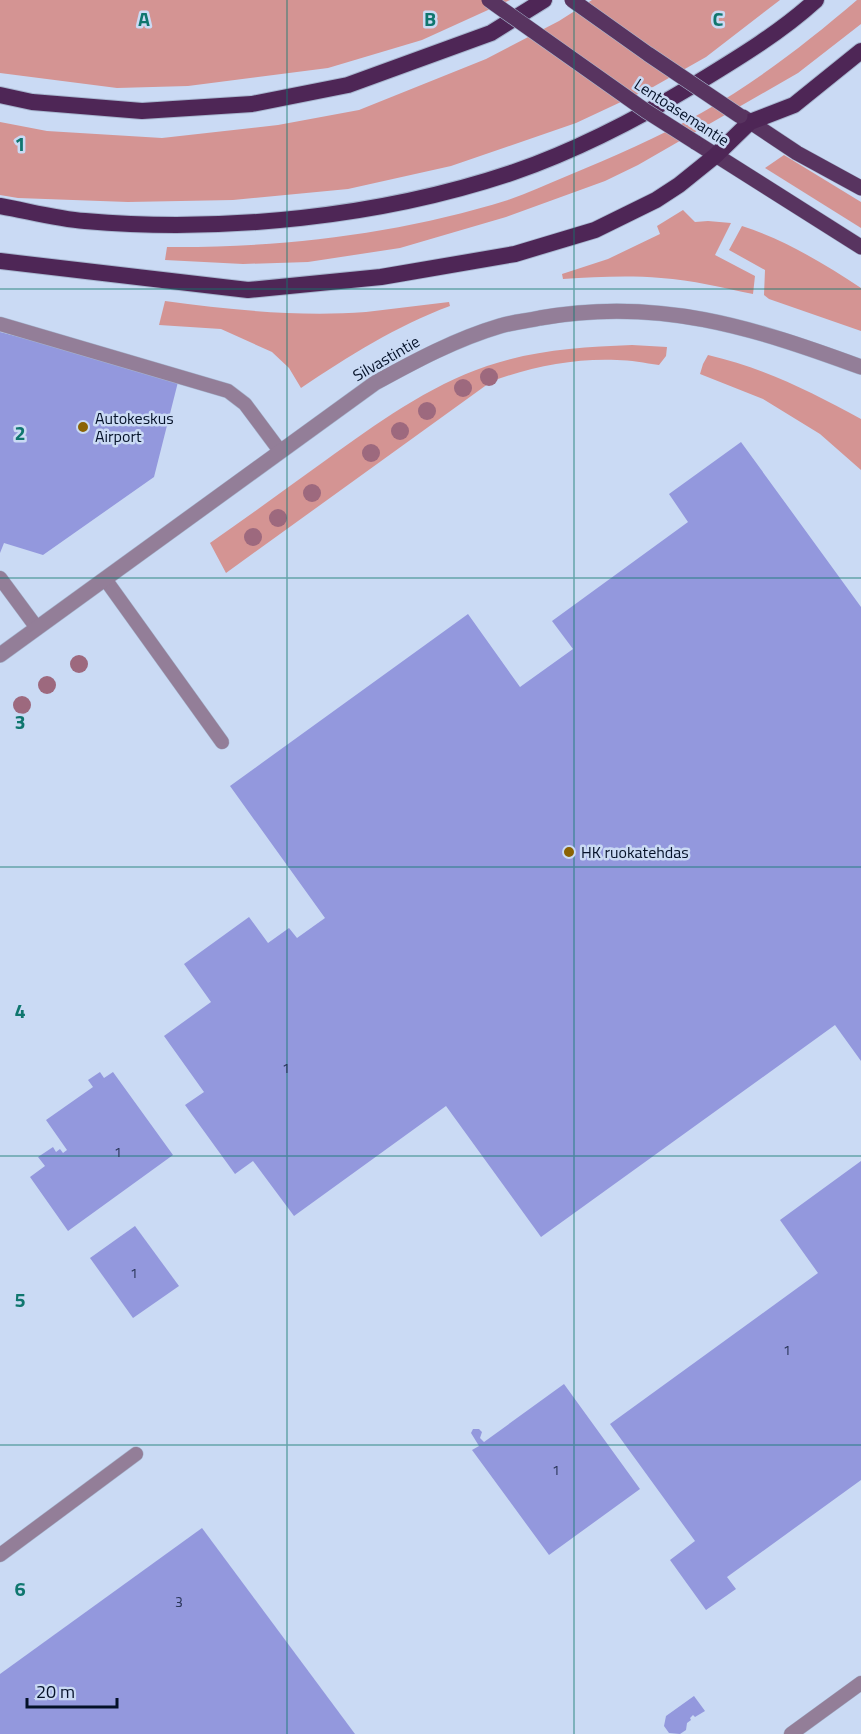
<svg xmlns="http://www.w3.org/2000/svg" width="861" height="1734" viewBox="0 0 861 1734" font-family="'Titillium Web',sans-serif">
  <style>
    .green { fill: #d49493 }
    .building { fill: #9398dd }
    .lines { fill: none; stroke-linecap: round; stroke-linejoin: round }
    .service-casing { stroke: #a7b6cf; stroke-width: 15 }
    .minor-casing { stroke: #a7b6cf; stroke-width: 16 }
    .primary-casing { stroke: #a7b6cf; stroke-width: 16 }
    .trunk-casing { stroke: #a7b6cf; stroke-width: 18 }
    .service { stroke: #937e98; stroke-width: 14 }
    .minor { stroke: #937e98; stroke-width: 15 }
    .primary { stroke: #583460; stroke-width: 15 }
    .trunk { stroke: #4e2656; stroke-width: 16 }
    .primary-bridge-casing { stroke: #a7b6cf; stroke-width: 16; stroke-linecap: butt }
    .primary-bridge { stroke: #583460; stroke-width: 15 }
    .tree { fill: #9d697e }
    .grid { fill: none; stroke: #0f766e; stroke-width: 1.5; stroke-opacity: 0.55 }
    .poi-dot { fill: #8b6303; stroke: #cadaf4; stroke-width: 2 }
    .labels { text-anchor: middle; dominant-baseline: central; stroke-width: 5; stroke-linejoin: round; paint-order: stroke }
    .number-label { font-size: 14px; fill: #283456 }
    .street-label { font-size: 16px; fill: #051229; stroke: #cadaf4 }
    .poi-label { font-size: 16px; fill: #051229; stroke: #cadaf4; text-anchor: start }
    .grid-label { font-size: 20px; text-anchor: middle; font-weight: bold; fill: #0f766e; stroke: #cadaf4; stroke-width: 5; stroke-linejoin: round; paint-order: stroke }
  </style>
  <rect width="100%" height="100%" fill="#cadaf4"/>
  <g class="green">
    <path d="M 0,0 L 510,0 L 422,40 L 328,68 L 188,86 L 117,88 L 0,73 Z"/>
    <path d="M 592,0 L 780,0 L 706,57 L 653,87 L 576,123 L 451,166 L 348,189 L 233,200 L 128,202 L 18,198 L 0,195 L 0,122 L 47,131 L 162,138 L 278,125 L 359,110 L 486,59 L 559,21 Z"/>
    <path d="M 857,0 L 861,0 L 861,24 L 798,73 L 638,165 L 605,181 L 506,217 L 400,248 L 308,262 L 243,264 L 165,260 L 167,247 C 282,248 398,234 508,200 C 528,193 547,184 567,176 C 613,157 659,137 703,112 C 758,81 809,41 857,0 Z"/>
    <path d="M 784,155 L 861,202 L 861,228 L 765,168 Z"/>
    <path d="M 683,210 L 695,222 L 708,221 L 731,223 L 715,255 L 755,276 L 753,294 C 723,288 692,280 661,278 C 628,275 595,277 563,279 L 562,274 L 608,259 L 660,234 L 657,226 Z"/>
    <path d="M 742,226 C 785,240 823,263 861,288 L 861,331 L 769,299 L 764,295 L 765,270 L 729,250 Z"/>
    <path d="M 165,301 C 232,310 299,317 366,312 C 394,309 421,305 449,302 L 450,306 C 396,326 349,356 301,388 L 289,368 L 272,352 L 221,329 L 159,325 Z"/>
    <path d="M 632,345 L 667,347 L 666,356 L 659,365 C 645,363 630,360 617,360 C 575,358 531,367 492,381 L 226,573 L 210,543 C 249,516 287,488 326,460 C 376,424 428,386 487,366 C 534,350 582,347 632,345 Z"/>
    <path d="M 708,355 C 764,368 811,392 861,419 L 861,470 L 820,434 L 763,399 L 700,374 L 703,364 Z"/>
  </g>
  <g class="building">
    <path d="M 0,332 L 179,378 L 154,477 L 43,555 L 4,543 L 0,553 Z"/>
    <path d="M 741,442 L 861,607 L 861,1061 L 835,1025 L 541,1237 L 446,1106 L 294,1216 L 253,1161 L 235,1174 L 185,1105 L 204,1092 L 164,1036 L 211,1002 L 184,964 L 249,917 L 268,943 L 289,928 L 297,938 L 325,918 L 230,786 L 468,614 L 520,687 L 573,649 L 552,621 L 688,522 L 669,494 Z"/>
    <path d="M 100,1072 L 104,1078 L 113,1072 L 173,1155 L 68,1231 L 30,1177 L 45,1166 L 38,1157 L 53,1147 L 56,1152 L 60,1149 L 63,1153 L 67,1150 L 46,1120 L 93,1087 L 88,1080 Z"/>
    <path d="M 861,1161 L 861,1480 L 727,1577 L 736,1589 L 706,1610 L 670,1560 L 695,1541 L 610,1424 L 818,1273 L 780,1220 Z"/>
    <path d="M 135,1226 L 179,1286 L 133,1318 L 90,1258 Z"/>
    <path d="M 564,1384 L 640,1489 L 549,1555 L 472,1450 L 479,1446 L 471,1433 L 473,1429 L 479,1429 L 482,1432 L 480,1438 L 484,1442 Z"/>
    <path d="M 202,1528 L 355,1734 L 0,1734 L 0,1674 Z"/>
    <path d="M 694,1696 L 705,1711 L 695,1717 L 693,1715 L 690,1718 L 691,1720 L 687,1723 L 686,1730 L 680,1734 L 669,1733 L 664,1726 L 666,1716 Z"/>
  </g>
  <g class="lines">
    <defs>
      <g id="service">
        <path d="M 0,324 L 228,391 L 245,404 L 280,451"/>
        <path d="M 0,578 L 37,628"/>
        <path d="M 105,579 L 222,742"/>
        <path d="M 0,1555 L 136,1454"/>
        <path d="M 791,1734 L 861,1683"/>
      </g>
      <path id="minor" d="M 0,655 L 375,383 C 415,361 456,339 500,326 C 513,322 527,321 540,318 C 658,297 752,327 861,367"/>
      <g id="primary">
        <path d="M 743,117 L 797,153 L 861,188"/>
        <path d="M 695,142 L 861,247"/>
      </g>
      <g id="trunk">
        <path d="M 0,95 L 32,102 L 142,111 L 252,104 L 348,85 L 491,33 L 544,0"/>
        <path d="M 0,206 C 28,211 57,219 85,221 C 224,233 381,217 514,172 C 578,150 639,118 697,83 C 738,58 781,32 816,0"/>
        <path d="M 0,261 L 248,290 L 381,277 L 515,254 L 595,230 L 656,200 L 679,185 L 715,156 L 750,122 L 794,105 L 861,51"/>
      </g>
    </defs>
    <use href="#service" class="service-casing"/>
    <use href="#minor" class="minor-casing"/>
    <use href="#primary" class="primary-casing"/>
    <use href="#trunk" class="trunk-casing"/>
    <use href="#service" class="service"/>
    <use href="#minor" class="minor"/>
    <use href="#primary" class="primary"/>
    <use href="#trunk" class="trunk"/>
    <defs>
      <g id="primary-bridge">
        <path d="M 489,0 L 646,111 L 695,142"/>
        <path d="M 572,0 L 648,54 L 740,116"/>
      </g>
    </defs>
    <use href="#primary-bridge" class="primary-bridge-casing"/>
    <use href="#primary-bridge" class="primary-bridge"/>
  </g>
  <g class="tree">
    <circle cx="489" cy="377" r="9"/>
    <circle cx="463" cy="388" r="9"/>
    <circle cx="427" cy="411" r="9"/>
    <circle cx="400" cy="431" r="9"/>
    <circle cx="371" cy="453" r="9"/>
    <circle cx="312" cy="493" r="9"/>
    <circle cx="278" cy="518" r="9"/>
    <circle cx="253" cy="537" r="9"/>
    <circle cx="79" cy="664" r="9"/>
    <circle cx="47" cy="685" r="9"/>
    <circle cx="22" cy="705" r="9"/>
  </g>
  <path class="grid" d="M 287,0 L 287,1734M 574,0 L 574,1734M 0,289 L 861,289M 0,578 L 861,578M 0,867 L 861,867M 0,1156 L 861,1156M 0,1445 L 861,1445"/>
  <g class="poi-dot">
    <circle cx="83" cy="427" r="6"/>
    <circle cx="569" cy="852" r="6"/>
  </g>
  <g class="labels">
    <g class="number-label">
      <text x="286" y="1067">1</text>
      <text x="118" y="1151">1</text>
      <text x="134" y="1272">1</text>
      <text x="787" y="1349">1</text>
      <text x="556" y="1469">1</text>
      <text x="179" y="1601">3</text>
    </g>
    <g class="street-label">
      <text transform="translate(682 112) rotate(33)">Lentoasemantie</text>
      <text transform="translate(386 358) rotate(-30)">Silvastintie</text>
    </g>
    <g class="poi-label">
      <text x="95" y="418">Autokeskus<tspan x="95" dy="18">Airport</tspan></text>
      <text x="581" y="852">HK ruokatehdas</text>
    </g>
  </g>
  <g class="grid-label">
    <text x="144" y="26">A</text>
    <text x="430" y="26">B</text>
    <text x="718" y="26">C</text>
    <text x="20" y="151">1</text>
    <text x="20" y="440">2</text>
    <text x="20" y="729">3</text>
    <text x="20" y="1018">4</text>
    <text x="20" y="1307">5</text>
    <text x="20" y="1596">6</text>
  </g>
  <path d="M27 1698v9h90v-9" fill="none" stroke="#051229" stroke-width="3"/>
  <text x="36" y="1698" font-size="18" fill="#051229" stroke="#cadaf4" stroke-width="4.5" paint-order="stroke">20 m</text>
</svg>
